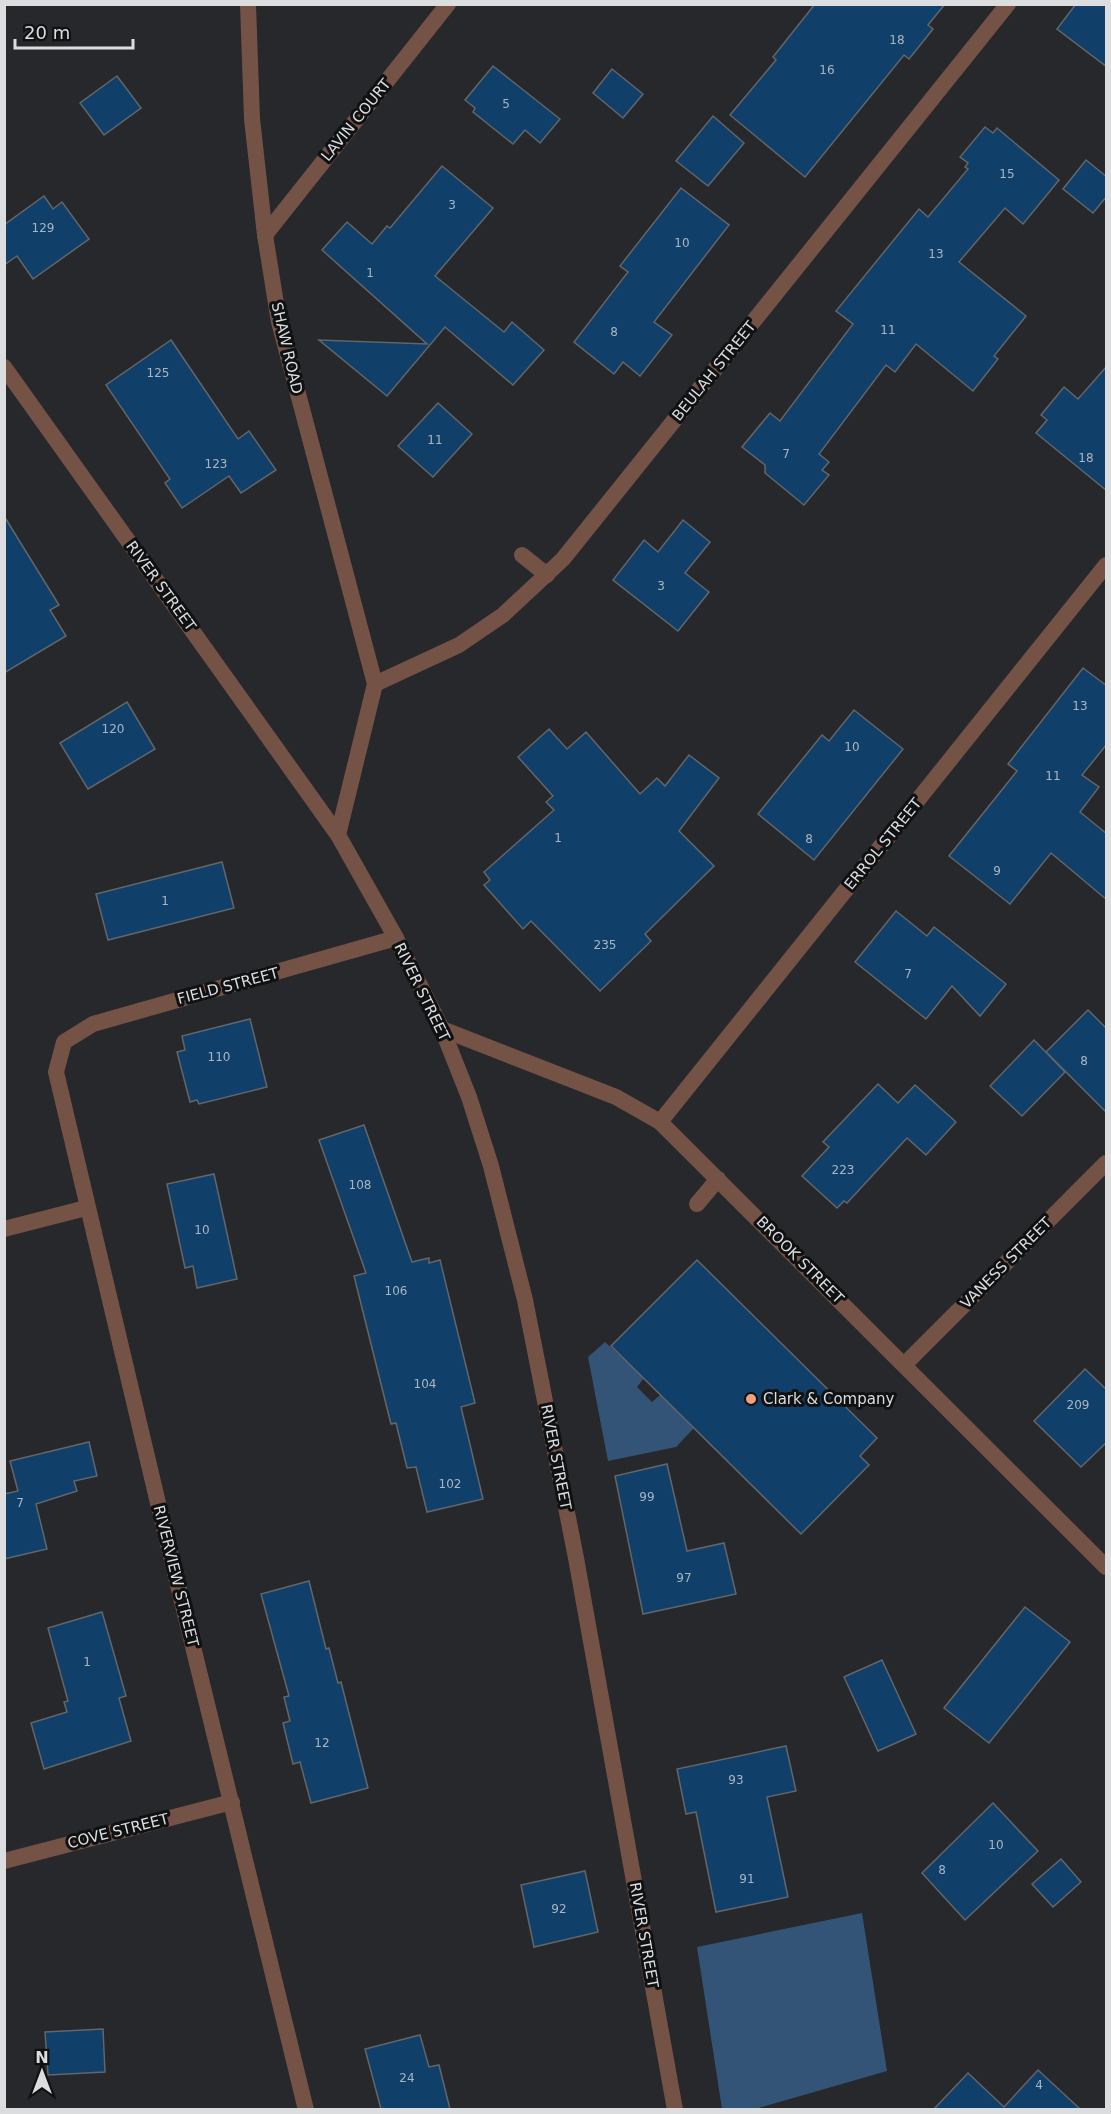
<svg xmlns="http://www.w3.org/2000/svg" width="1111" height="2114" viewBox="0 0 1111 2114" font-family="'DejaVu Sans',sans-serif">
  <style>
    .green { fill: #335476 }
    .building { fill: #103f6a; stroke: #636668; stroke-width: 1.5 }
    .lines { fill: none; stroke-linecap: round; stroke-linejoin: round }
    .service { stroke: #745245; stroke-width: 16 }
    .minor { stroke: #745245; stroke-width: 16 }
    .tertiary { stroke: #745245; stroke-width: 16 }
    .poi-dot { fill: #f2a080; stroke: #101112; stroke-width: 2 }
    .labels { text-anchor: middle; dominant-baseline: central; stroke-width: 6; stroke-linejoin: round; paint-order: stroke }
    .number-label { font-size: 12px; fill: #a8b6c1 }
    .street-label { font-size: 15px; fill: #dbddde; stroke: #101112 }
    .poi-label { font-size: 15px; fill: #dbddde; stroke: #101112; text-anchor: start }
  </style>
  <rect width="100%" height="100%" fill="#26282b"/>
  <g class="green">
    <path d="M 605,1342 L 644,1378 L 637,1387 L 652,1402 L 660,1395 L 694,1428 L 676,1447 L 608,1461 L 588,1357 Z"/>
    <path d="M 862,1913 L 887,2071 L 755,2109 L 722,2109 L 697,1947 Z"/>
  </g>
  <g class="building">
    <path d="M 815,4 L 945,4 L 928,25 L 933,29 L 909,59 L 904,55 L 805,177 L 730,115 L 776,60 L 773,57 Z"/>
    <path d="M 1076,4 L 1107,4 L 1107,67 L 1057,29 Z"/>
    <path d="M 493,66 L 560,119 L 540,143 L 525,130 L 513,144 L 473,112 L 475,108 L 465,100 Z"/>
    <path d="M 612,69 L 643,94 L 623,118 L 593,93 Z"/>
    <path d="M 117,76 L 141,108 L 104,135 L 80,103 Z"/>
    <path d="M 713,116 L 744,143 L 708,186 L 676,161 Z"/>
    <path d="M 985,127 L 993,133 L 997,128 L 1059,180 L 1023,224 L 1005,208 L 959,262 L 1026,316 L 994,356 L 998,359 L 973,391 L 916,344 L 895,372 L 886,365 L 819,454 L 829,462 L 822,470 L 829,475 L 804,505 L 765,473 L 765,465 L 742,447 L 770,413 L 780,421 L 853,324 L 836,311 L 919,209 L 928,217 L 968,169 L 965,167 L 968,163 L 960,157 Z"/>
    <path d="M 1086,160 L 1107,177 L 1107,196 L 1093,213 L 1063,189 Z"/>
    <path d="M 442,166 L 493,208 L 435,276 L 504,332 L 512,322 L 544,350 L 513,385 L 445,327 L 387,396 L 319,340 L 427,344 L 322,250 L 347,222 L 372,244 L 387,226 L 390,228 Z"/>
    <path d="M 681,188 L 729,225 L 654,322 L 672,335 L 640,376 L 623,362 L 614,374 L 574,342 L 628,272 L 620,266 Z"/>
    <path d="M 44,196 L 53,209 L 62,202 L 89,239 L 33,279 L 17,256 L 4,265 L 4,225 Z"/>
    <path d="M 171,340 L 238,439 L 249,431 L 276,470 L 241,493 L 229,476 L 182,508 L 165,483 L 170,479 L 106,385 Z"/>
    <path d="M 1107,366 L 1107,491 L 1036,433 L 1047,420 L 1041,415 L 1064,387 L 1078,399 Z"/>
    <path d="M 438,403 L 472,434 L 433,477 L 398,446 Z"/>
    <path d="M 4,516 L 59,605 L 50,610 L 66,636 L 4,673 Z"/>
    <path d="M 683,520 L 710,542 L 685,573 L 709,592 L 678,631 L 613,580 L 644,540 L 658,552 Z"/>
    <path d="M 1083,668 L 1107,686 L 1107,744 L 1082,775 L 1099,787 L 1080,812 L 1107,834 L 1107,900 L 1051,853 L 1010,904 L 949,856 L 1017,771 L 1008,764 Z"/>
    <path d="M 127,702 L 155,749 L 88,789 L 60,743 Z"/>
    <path d="M 854,710 L 903,749 L 814,860 L 758,814 L 822,735 L 829,741 Z"/>
    <path d="M 549,729 L 567,749 L 586,732 L 640,794 L 657,778 L 665,786 L 689,755 L 719,778 L 679,831 L 714,866 L 645,934 L 651,941 L 600,991 L 531,921 L 523,929 L 484,885 L 490,880 L 484,872 L 554,810 L 546,802 L 553,796 L 518,757 Z"/>
    <path d="M 222,862 L 234,908 L 108,940 L 96,894 Z"/>
    <path d="M 896,911 L 927,936 L 934,927 L 1006,984 L 980,1016 L 952,986 L 926,1019 L 855,962 Z"/>
    <path d="M 1088,1010 L 1107,1029 L 1107,1113 L 1046,1052 Z"/>
    <path d="M 250,1019 L 267,1087 L 199,1104 L 197,1100 L 190,1102 L 177,1052 L 185,1050 L 182,1036 Z"/>
    <path d="M 1034,1040 L 1065,1072 L 1022,1116 L 990,1086 Z"/>
    <path d="M 878,1084 L 898,1103 L 915,1085 L 956,1122 L 926,1155 L 907,1138 L 847,1203 L 844,1201 L 837,1208 L 802,1176 L 829,1147 L 823,1142 Z"/>
    <path d="M 364,1125 L 412,1262 L 429,1258 L 429,1263 L 440,1260 L 475,1403 L 461,1407 L 483,1499 L 427,1512 L 416,1467 L 407,1468 L 396,1423 L 391,1424 L 354,1276 L 366,1273 L 319,1140 Z"/>
    <path d="M 214,1174 L 237,1279 L 197,1288 L 193,1266 L 185,1268 L 167,1184 Z"/>
    <path d="M 697,1260 L 877,1438 L 860,1456 L 869,1465 L 801,1534 L 611,1346 Z"/>
    <path d="M 1085,1369 L 1107,1390 L 1107,1442 L 1081,1467 L 1034,1421 Z"/>
    <path d="M 89,1442 L 97,1476 L 74,1481 L 77,1491 L 36,1504 L 47,1549 L 4,1559 L 4,1494 L 18,1491 L 10,1461 Z"/>
    <path d="M 667,1464 L 687,1551 L 724,1543 L 736,1594 L 643,1614 L 615,1476 Z"/>
    <path d="M 309,1581 L 326,1649 L 329,1648 L 338,1683 L 341,1682 L 368,1788 L 311,1803 L 300,1762 L 293,1764 L 283,1723 L 290,1721 L 284,1697 L 289,1696 L 261,1594 Z"/>
    <path d="M 1025,1607 L 1070,1642 L 989,1743 L 944,1708 Z"/>
    <path d="M 102,1612 L 126,1696 L 119,1698 L 131,1741 L 44,1769 L 31,1723 L 67,1712 L 64,1702 L 68,1701 L 48,1628 Z"/>
    <path d="M 882,1660 L 916,1734 L 878,1751 L 844,1677 Z"/>
    <path d="M 786,1746 L 796,1791 L 767,1797 L 788,1897 L 716,1912 L 696,1812 L 686,1814 L 677,1769 Z"/>
    <path d="M 993,1803 L 1038,1851 L 965,1920 L 922,1873 Z"/>
    <path d="M 1061,1859 L 1081,1882 L 1053,1907 L 1032,1884 Z"/>
    <path d="M 585,1871 L 598,1932 L 534,1947 L 521,1885 Z"/>
    <path d="M 103,2029 L 105,2072 L 48,2075 L 45,2032 Z"/>
    <path d="M 420,2035 L 429,2067 L 439,2065 L 450,2109 L 381,2109 L 365,2049 Z"/>
    <path d="M 1038,2070 L 1080,2109 L 934,2109 L 968,2073 L 1004,2107 Z"/>
  </g>
  <g class="lines">
    <g class="service">
      <path d="M 522,555 L 547,575"/>
      <path d="M 697,1204 L 718,1179"/>
    </g>
    <g class="minor">
      <path d="M 248,4 L 252,119 L 265,235 L 279,322 L 375,684 L 338,835"/>
      <path d="M 265,235 L 448,4"/>
      <path d="M 375,684 L 459,645 L 503,615 L 563,559 L 1008,4"/>
      <path d="M 442,1029 L 616,1097 L 660,1122 L 1106,1567"/>
      <path d="M 660,1122 L 1106,565"/>
      <path d="M 4,1229 L 86,1208"/>
      <path d="M 905,1364 L 1106,1163"/>
      <path d="M 4,1861 L 232,1802"/>
      <path d="M 306,2110 L 158,1503 L 56,1072 L 64,1042 L 93,1024 L 396,938"/>
    </g>
    <path class="tertiary" d="M 4,367 L 338,835 L 396,938 L 442,1029 L 469,1097 L 491,1166 L 525,1300 L 576,1558 L 675,2110"/>
  </g>
  <circle class="poi-dot" cx="751" cy="1399" r="6"/>
  <g class="labels">
    <g class="number-label">
      <text x="897" y="40">18</text>
      <text x="827" y="70">16</text>
      <text x="506" y="104">5</text>
      <text x="1007" y="174">15</text>
      <text x="452" y="205">3</text>
      <text x="43" y="228">129</text>
      <text x="682" y="243">10</text>
      <text x="936" y="254">13</text>
      <text x="370" y="273">1</text>
      <text x="888" y="330">11</text>
      <text x="614" y="332">8</text>
      <text x="158" y="373">125</text>
      <text x="435" y="440">11</text>
      <text x="786" y="454">7</text>
      <text x="1086" y="458">18</text>
      <text x="216" y="464">123</text>
      <text x="661" y="586">3</text>
      <text x="1080" y="706">13</text>
      <text x="113" y="729">120</text>
      <text x="852" y="747">10</text>
      <text x="1053" y="776">11</text>
      <text x="558" y="838">1</text>
      <text x="809" y="839">8</text>
      <text x="997" y="871">9</text>
      <text x="165" y="901">1</text>
      <text x="605" y="945">235</text>
      <text x="908" y="974">7</text>
      <text x="219" y="1057">110</text>
      <text x="1084" y="1061">8</text>
      <text x="843" y="1170">223</text>
      <text x="360" y="1185">108</text>
      <text x="202" y="1230">10</text>
      <text x="396" y="1291">106</text>
      <text x="425" y="1384">104</text>
      <text x="1078" y="1405">209</text>
      <text x="450" y="1484">102</text>
      <text x="647" y="1497">99</text>
      <text x="20" y="1503">7</text>
      <text x="684" y="1578">97</text>
      <text x="87" y="1662">1</text>
      <text x="322" y="1743">12</text>
      <text x="736" y="1780">93</text>
      <text x="996" y="1845">10</text>
      <text x="942" y="1870">8</text>
      <text x="747" y="1879">91</text>
      <text x="559" y="1909">92</text>
      <text x="407" y="2078">24</text>
      <text x="1039" y="2085">4</text>
    </g>
    <g class="street-label">
      <text transform="translate(356 120) rotate(-51)">LAVIN COURT</text>
      <text transform="translate(287 348) rotate(77)">SHAW ROAD</text>
      <text transform="translate(714 371) rotate(-51)">BEULAH STREET</text>
      <text transform="translate(161 586) rotate(54)">RIVER STREET</text>
      <text transform="translate(883 844) rotate(-51)">ERROL STREET</text>
      <text transform="translate(228 986) rotate(-15)">FIELD STREET</text>
      <text transform="translate(422 992) rotate(64)">RIVER STREET</text>
      <text transform="translate(800 1260) rotate(45)">BROOK STREET</text>
      <text transform="translate(1006 1263) rotate(-45)">VANESS STREET</text>
      <text transform="translate(556 1457) rotate(79)">RIVER STREET</text>
      <text transform="translate(176 1576) rotate(76)">RIVERVIEW STREET</text>
      <text transform="translate(118 1831) rotate(-14)">COVE STREET</text>
      <text transform="translate(644 1935) rotate(80)">RIVER STREET</text>
    </g>
    <g class="poi-label">
      <text x="763" y="1399">Clark &amp; Company</text>
    </g>
  </g>
  <rect width="1111" height="2114" fill="none" stroke="#dbddde" stroke-width="12"/>
  <g transform="translate(42 2072)" stroke="#101112" stroke-width="4.5" paint-order="stroke">
  <path d="M0-4.5L10 22L0 15L-10 22Z" fill="#dbddde"/>
  <text y="-9" font-size="16" font-weight="bold" text-anchor="middle" fill="#dbddde">N</text>
  </g>
  <path d="M15 39v9h118v-9" fill="none" stroke="#dbddde" stroke-width="3"/>
  <text x="24" y="39" font-size="18" fill="#dbddde" stroke="#101112" stroke-width="4.5" paint-order="stroke">20 m</text>
</svg>
